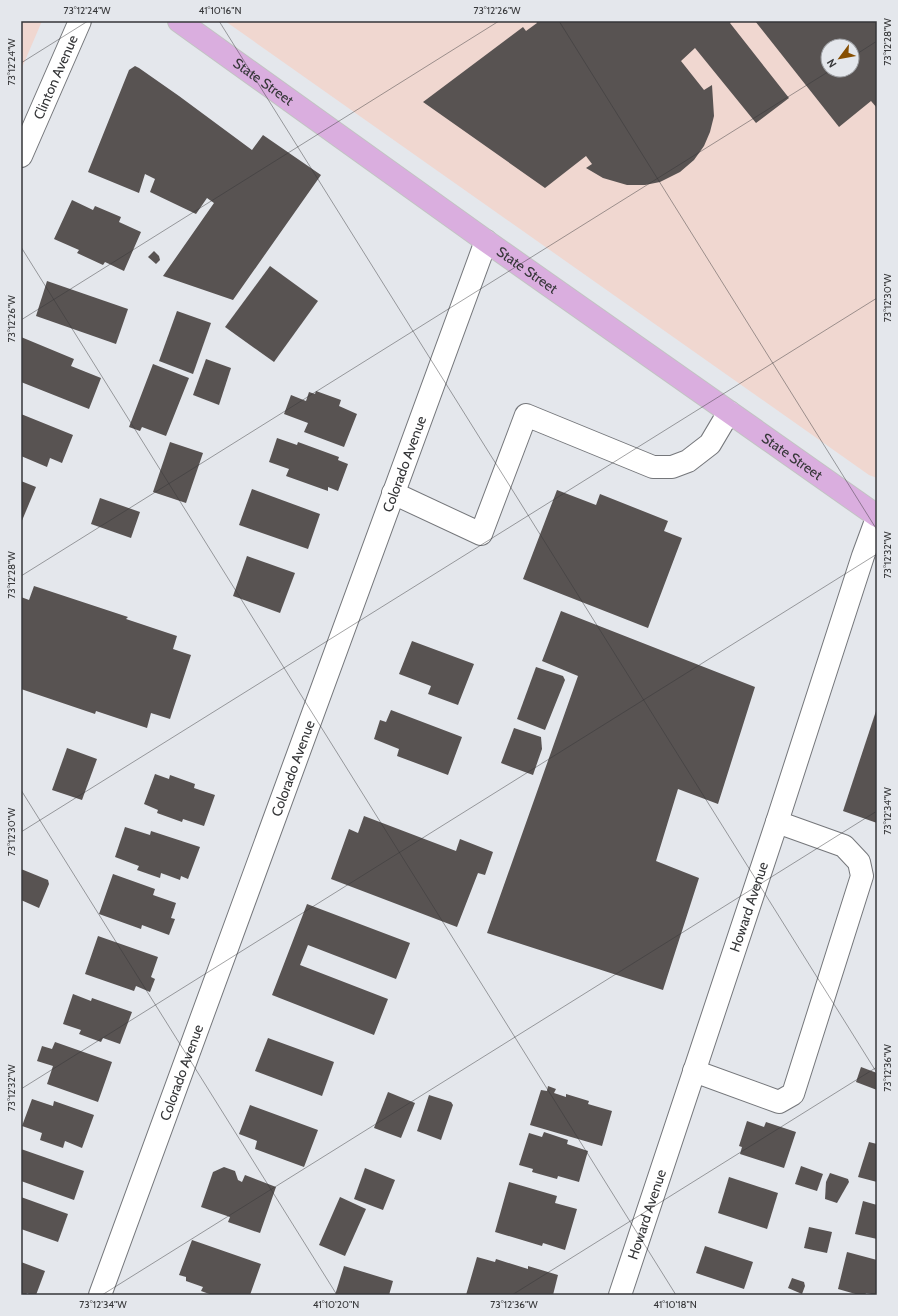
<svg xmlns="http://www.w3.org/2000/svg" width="898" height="1316" viewBox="0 0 898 1316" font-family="Cabin,sans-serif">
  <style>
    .education { fill: #f0d7d0; fill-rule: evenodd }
    .building { fill: #585352; fill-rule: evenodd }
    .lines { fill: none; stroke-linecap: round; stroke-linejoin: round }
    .minor-casing { stroke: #75777b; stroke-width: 24 }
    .major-casing { stroke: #c2c3c3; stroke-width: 24 }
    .minor { stroke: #fff; stroke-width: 22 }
    .major { stroke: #daaedf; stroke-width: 22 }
    .ticks { fill: none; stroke: #353638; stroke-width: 1; stroke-opacity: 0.45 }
    .labels { text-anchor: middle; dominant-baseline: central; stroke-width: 4; stroke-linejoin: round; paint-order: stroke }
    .street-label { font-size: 14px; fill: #353638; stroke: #e4e7ec }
    .neatline { fill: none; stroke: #353638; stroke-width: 1.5 }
    .ticks-label { font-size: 10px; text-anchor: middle; fill: #353638 }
  </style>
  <rect width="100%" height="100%" fill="#e4e7ec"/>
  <g class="education">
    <path d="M 21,21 L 42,21 L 21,70 Z"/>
    <path d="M 225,21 L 877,21 L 877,478 L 869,475 ZM 828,46 L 852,46 L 852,70 L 828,70 Z"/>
  </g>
  <g class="building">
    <path d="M 536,21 L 732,21 L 730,23 L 789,98 L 756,123 L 695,48 L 681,61 L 704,90 L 712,85 L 714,116 L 710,132 L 704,146 L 694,160 L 680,172 L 660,182 L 645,185 L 627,185 L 603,178 L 586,168 L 592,164 L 586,156 L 545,188 L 423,102 L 523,27 L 526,31 L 537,23 Z"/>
    <path d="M 755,21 L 877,21 L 877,108 L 871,101 L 839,127 ZM 828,46 L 852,46 L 852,70 L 828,70 Z"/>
    <path d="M 135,66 L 139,68 L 179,96 L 252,150 L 263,135 L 321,175 L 233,300 L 163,276 L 214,203 L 207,198 L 196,214 L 150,192 L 155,179 L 145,174 L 139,193 L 88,172 L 129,70 Z"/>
    <path d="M 72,200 L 93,210 L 95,206 L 121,217 L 119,222 L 141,232 L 124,271 L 105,262 L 103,265 L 77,253 L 79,250 L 54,239 Z"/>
    <path d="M 154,251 L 159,256 L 160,260 L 156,264 L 148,257 Z"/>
    <path d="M 270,266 L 318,301 L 274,362 L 225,327 Z"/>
    <path d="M 47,281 L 128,309 L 116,344 L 36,316 Z"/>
    <path d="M 177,311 L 211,323 L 193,374 L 159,361 Z"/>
    <path d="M 21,337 L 74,359 L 71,366 L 101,378 L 89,409 L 21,382 Z"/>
    <path d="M 206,359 L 231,368 L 219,405 L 193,395 Z"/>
    <path d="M 153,364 L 189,378 L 166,436 L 142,427 L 140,431 L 129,427 Z"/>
    <path d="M 316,391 L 341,400 L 339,406 L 357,414 L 344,447 L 304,432 L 308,423 L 284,414 L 291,395 L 306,401 L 309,392 L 315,394 Z"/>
    <path d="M 21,414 L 73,435 L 62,463 L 50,458 L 47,467 L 21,456 Z"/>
    <path d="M 277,438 L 297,445 L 298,442 L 339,457 L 338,460 L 348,464 L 338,491 L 328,487 L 328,491 L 286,476 L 289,469 L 269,462 Z"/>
    <path d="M 170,442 L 203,453 L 186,503 L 153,492 Z"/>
    <path d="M 21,481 L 36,487 L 21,523 Z"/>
    <path d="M 252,489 L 320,514 L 308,549 L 239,525 Z"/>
    <path d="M 557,490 L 596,505 L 600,494 L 668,521 L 664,531 L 682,538 L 648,628 L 523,579 Z"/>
    <path d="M 100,498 L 140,512 L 131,538 L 91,524 Z"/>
    <path d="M 247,556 L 295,573 L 280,613 L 233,596 Z"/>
    <path d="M 34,586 L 128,617 L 126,619 L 177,636 L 173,649 L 191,655 L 170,719 L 151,713 L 147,728 L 96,711 L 95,714 L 21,689 L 21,597 L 29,600 Z"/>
    <path d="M 561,611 L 755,687 L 718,804 L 678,789 L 656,861 L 699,878 L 663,990 L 487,933 L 578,676 L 542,661 Z"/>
    <path d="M 412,641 L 474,664 L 458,705 L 428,694 L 431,686 L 399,674 Z"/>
    <path d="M 536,667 L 563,676 L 565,680 L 545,730 L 517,719 Z"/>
    <path d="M 877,708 L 877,823 L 843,811 Z"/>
    <path d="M 391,710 L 462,737 L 448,775 L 397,756 L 399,749 L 374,739 L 380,720 L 386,722 Z"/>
    <path d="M 514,728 L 541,737 L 542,749 L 533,775 L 501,763 Z"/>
    <path d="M 67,748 L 97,759 L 82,800 L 52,790 Z"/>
    <path d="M 155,774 L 169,779 L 170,775 L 195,784 L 194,788 L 215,795 L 204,826 L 183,819 L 182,822 L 157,813 L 158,810 L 144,804 Z"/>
    <path d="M 364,816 L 456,851 L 460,839 L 493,852 L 485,875 L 478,873 L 457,927 L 331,879 L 349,829 L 358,833 Z"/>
    <path d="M 125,827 L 150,835 L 151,831 L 200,847 L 188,879 L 181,876 L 180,880 L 161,873 L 160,878 L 137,870 L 139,866 L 115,857 Z"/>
    <path d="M 21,869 L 48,880 L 49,884 L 39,908 L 21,900 Z"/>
    <path d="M 113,874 L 155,889 L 153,895 L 176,903 L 171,918 L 175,919 L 169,935 L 142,925 L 141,929 L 99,914 Z"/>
    <path d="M 307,904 L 410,943 L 396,979 L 308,945 L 300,965 L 388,999 L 374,1035 L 272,995 Z"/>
    <path d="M 98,936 L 158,957 L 151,977 L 155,979 L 150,992 L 136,986 L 134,991 L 85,974 Z"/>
    <path d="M 73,994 L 91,1001 L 92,998 L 132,1012 L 120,1044 L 103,1038 L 101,1042 L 79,1034 L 81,1030 L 63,1024 Z"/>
    <path d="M 268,1038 L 334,1062 L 322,1096 L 255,1071 Z"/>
    <path d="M 55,1042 L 112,1062 L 98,1102 L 47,1084 L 53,1066 L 37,1061 L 42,1046 L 52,1049 Z"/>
    <path d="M 861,1067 L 877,1073 L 877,1090 L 856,1082 Z"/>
    <path d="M 548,1086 L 556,1089 L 554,1093 L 566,1097 L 566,1094 L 589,1101 L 588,1104 L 612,1111 L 602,1146 L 530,1125 L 541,1090 L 547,1091 Z"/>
    <path d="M 388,1092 L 415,1103 L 401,1138 L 374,1128 Z"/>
    <path d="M 429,1095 L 451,1102 L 453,1105 L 441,1140 L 417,1131 Z"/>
    <path d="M 32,1099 L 53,1106 L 54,1101 L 94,1115 L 82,1148 L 65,1141 L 63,1148 L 40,1140 L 42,1133 L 22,1126 Z"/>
    <path d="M 250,1105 L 318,1130 L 304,1167 L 255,1149 L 257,1141 L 239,1134 Z"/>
    <path d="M 747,1121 L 764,1127 L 766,1122 L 796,1132 L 784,1168 L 740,1154 L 742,1147 L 739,1146 Z"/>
    <path d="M 544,1132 L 568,1140 L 567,1144 L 588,1151 L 579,1182 L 558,1176 L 557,1179 L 532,1172 L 533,1169 L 519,1165 L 529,1133 L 542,1137 Z"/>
    <path d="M 869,1142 L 877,1144 L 877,1182 L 858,1177 Z"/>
    <path d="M 21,1149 L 84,1171 L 74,1200 L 21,1181 Z"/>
    <path d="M 801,1166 L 823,1174 L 817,1191 L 795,1184 Z"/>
    <path d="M 224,1167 L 235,1171 L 238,1180 L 242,1182 L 245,1175 L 276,1187 L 260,1233 L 228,1222 L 230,1217 L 201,1207 L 213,1172 Z"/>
    <path d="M 365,1168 L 395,1180 L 383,1210 L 354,1199 Z"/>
    <path d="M 830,1173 L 848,1179 L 849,1182 L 837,1203 L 825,1199 L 826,1182 Z"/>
    <path d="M 729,1177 L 778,1193 L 767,1229 L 718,1213 Z"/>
    <path d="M 509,1182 L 557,1196 L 555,1203 L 577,1209 L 565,1250 L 543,1243 L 542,1246 L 495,1232 Z"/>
    <path d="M 21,1197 L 68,1214 L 58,1242 L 21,1229 Z"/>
    <path d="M 340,1197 L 366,1209 L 345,1256 L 319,1245 Z"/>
    <path d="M 863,1201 L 877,1205 L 877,1239 L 855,1234 Z"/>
    <path d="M 809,1227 L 832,1232 L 827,1253 L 804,1248 Z"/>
    <path d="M 192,1240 L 261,1264 L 250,1295 L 212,1295 L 201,1291 L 203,1287 L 186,1281 L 186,1277 L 179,1275 Z"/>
    <path d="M 705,1246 L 753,1262 L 744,1289 L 696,1273 Z"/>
    <path d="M 847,1252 L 877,1260 L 877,1295 L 866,1293 L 865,1295 L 859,1295 L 838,1289 Z"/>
    <path d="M 477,1257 L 495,1262 L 496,1259 L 528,1269 L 528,1266 L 558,1275 L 553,1295 L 466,1295 Z"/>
    <path d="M 21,1262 L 45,1271 L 36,1295 L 31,1295 L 27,1293 L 26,1295 L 21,1295 Z"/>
    <path d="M 344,1266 L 393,1281 L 389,1295 L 335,1295 Z"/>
    <path d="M 792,1278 L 804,1282 L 805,1286 L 802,1294 L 788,1288 Z"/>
  </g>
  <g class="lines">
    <defs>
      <g id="minor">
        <path id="s1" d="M 21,156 L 80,21"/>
        <path d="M 393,493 L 481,534 L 526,415 L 653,467 L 672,467 L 688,461 L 710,444 L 729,412"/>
        <path d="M 694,1071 L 779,1102 L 793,1094 L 862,876 L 859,862 L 844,846 L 777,822"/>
        <path id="s2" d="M 100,1295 L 486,241"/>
        <path id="s3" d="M 620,1295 L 777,822 L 863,556 L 877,518"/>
      </g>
      <g id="major">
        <path id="s4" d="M 179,21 L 486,241 L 877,516"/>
      </g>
    </defs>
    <use href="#minor" class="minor-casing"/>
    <use href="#major" class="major-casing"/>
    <use href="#minor" class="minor"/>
    <use href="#major" class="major"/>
  </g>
  <path class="ticks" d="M 219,21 L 877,1073M 559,21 L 877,530M 852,57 L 877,41M 21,63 L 88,21M 21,247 L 676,1295M 21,320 L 499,21M 21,576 L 831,70M 21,790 L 337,1295M 21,832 L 877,298M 21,1089 L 877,554M 102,1295 L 877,811M 512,1295 L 877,1067"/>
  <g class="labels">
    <g class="street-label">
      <text stroke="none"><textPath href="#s1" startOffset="86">Clinton Avenue</textPath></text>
      <text stroke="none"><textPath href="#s4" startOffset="104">State Street</textPath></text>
      <text stroke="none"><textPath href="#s4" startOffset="428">State Street</textPath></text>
      <text stroke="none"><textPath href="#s4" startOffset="752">State Street</textPath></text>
      <text stroke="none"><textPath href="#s2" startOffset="885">Colorado Avenue</textPath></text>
      <text stroke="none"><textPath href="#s2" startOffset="561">Colorado Avenue</textPath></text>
      <text stroke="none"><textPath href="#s3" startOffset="409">Howard Avenue</textPath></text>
      <text stroke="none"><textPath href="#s2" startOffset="237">Colorado Avenue</textPath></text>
      <text stroke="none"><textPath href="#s3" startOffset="85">Howard Avenue</textPath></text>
    </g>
  </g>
  <rect width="898" height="1316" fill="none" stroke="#e4e7ec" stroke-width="44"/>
  <g transform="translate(840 58) rotate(238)"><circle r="19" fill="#e4e7ec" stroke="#9ea0a4"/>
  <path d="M0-3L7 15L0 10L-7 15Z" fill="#874f02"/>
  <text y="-6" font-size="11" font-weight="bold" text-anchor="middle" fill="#353638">N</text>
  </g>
  <rect x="22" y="22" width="854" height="1272" class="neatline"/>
  <g class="ticks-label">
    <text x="87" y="14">73°12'24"W</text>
    <text x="220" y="14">41°10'16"N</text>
    <text x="497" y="14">73°12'26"W</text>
    <text transform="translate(887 42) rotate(-90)" y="4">73°12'28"W</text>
    <text transform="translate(11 62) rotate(-90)" y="4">73°12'24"W</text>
    <text transform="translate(887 298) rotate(-90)" y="4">73°12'30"W</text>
    <text transform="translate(11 319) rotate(-90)" y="4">73°12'26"W</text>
    <text transform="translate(887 555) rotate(-90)" y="4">73°12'32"W</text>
    <text transform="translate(11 575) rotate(-90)" y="4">73°12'28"W</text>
    <text transform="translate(887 811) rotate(-90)" y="4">73°12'34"W</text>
    <text transform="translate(11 832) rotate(-90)" y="4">73°12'30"W</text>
    <text transform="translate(887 1068) rotate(-90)" y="4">73°12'36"W</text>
    <text transform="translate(11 1088) rotate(-90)" y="4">73°12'32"W</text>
    <text x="103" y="1308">73°12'34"W</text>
    <text x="336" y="1308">41°10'20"N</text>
    <text x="514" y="1308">73°12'36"W</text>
    <text x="675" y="1308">41°10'18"N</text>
  </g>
</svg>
